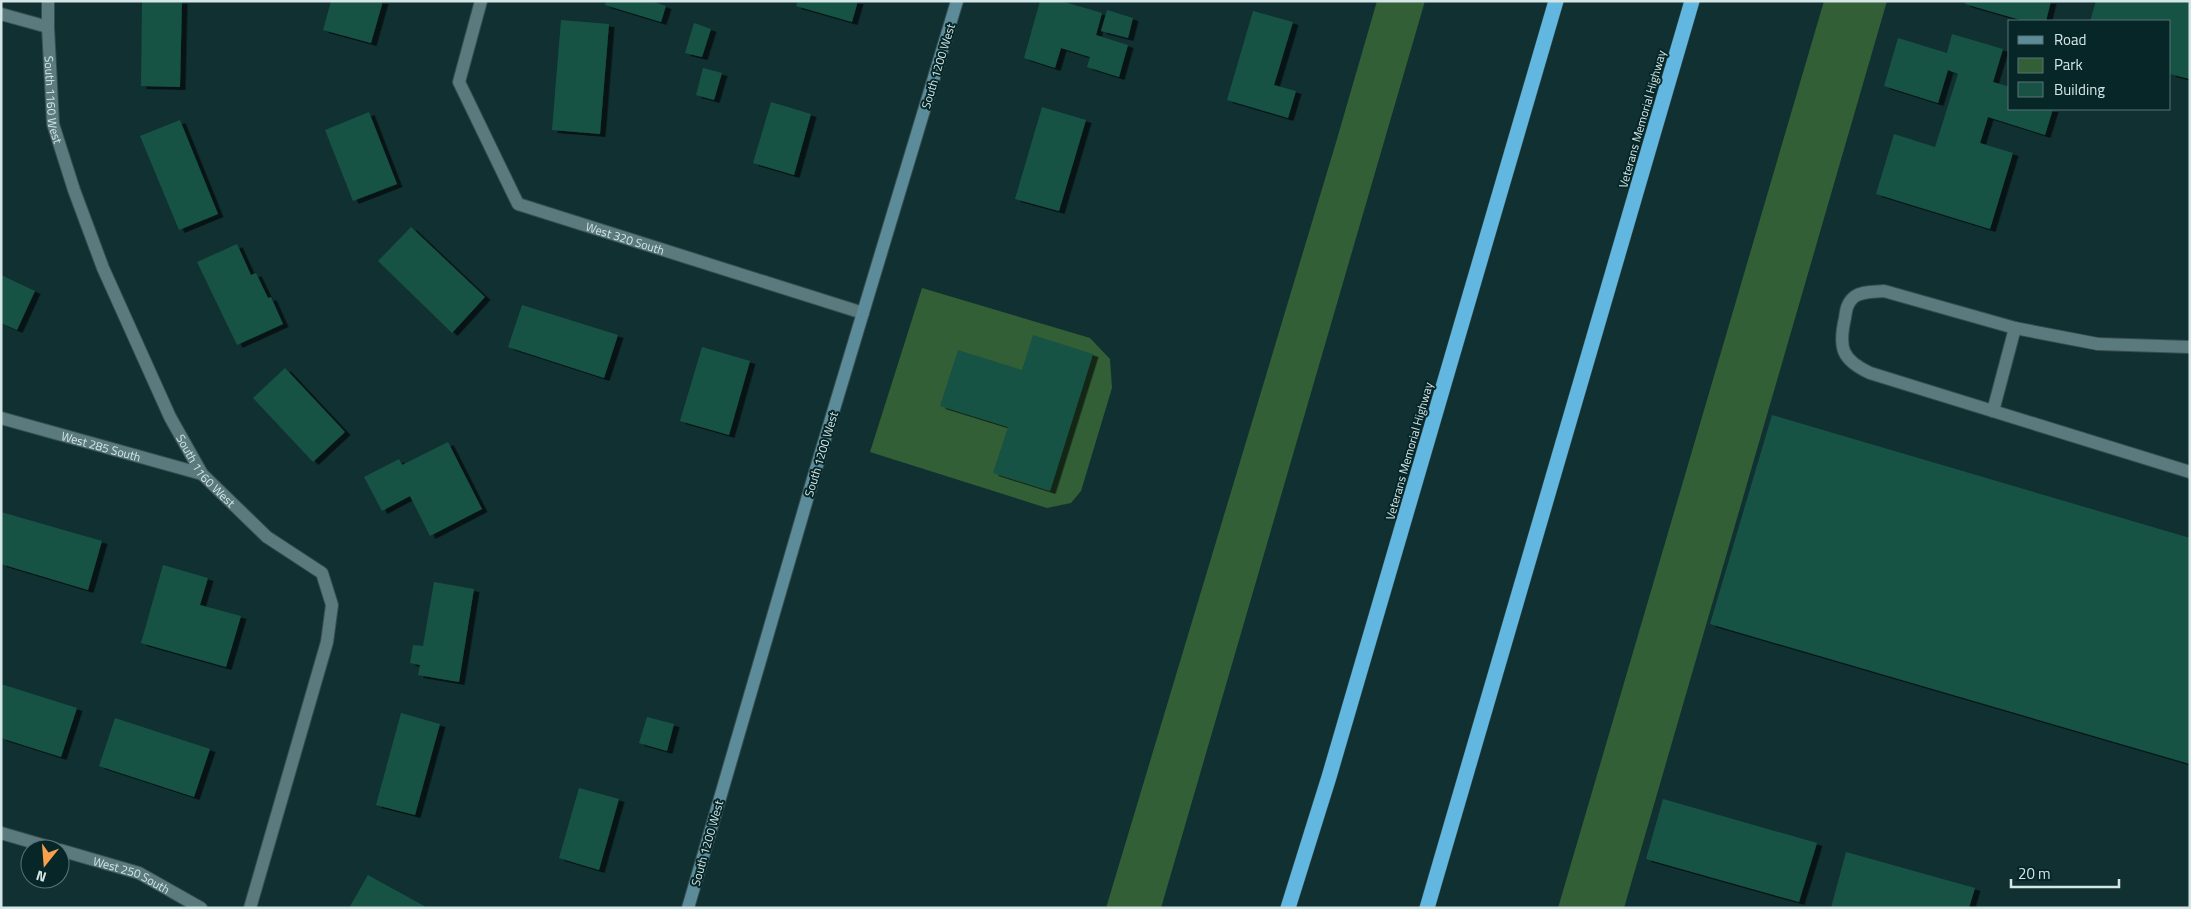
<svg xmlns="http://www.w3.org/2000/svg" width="2191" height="909" viewBox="0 0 2191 909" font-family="'Titillium Web',sans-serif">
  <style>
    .green { fill: #325f35 }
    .building { fill: #185244; filter: url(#shadow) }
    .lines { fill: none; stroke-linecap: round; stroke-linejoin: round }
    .service-casing { stroke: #374e4f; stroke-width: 14 }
    .minor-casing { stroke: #374e4f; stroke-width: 14 }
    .secondary-casing { stroke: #374e4f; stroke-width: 14 }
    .motorway-casing { stroke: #374e4f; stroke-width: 16 }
    .service { stroke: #5a7a7d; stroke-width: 12 }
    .minor { stroke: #5a7a7d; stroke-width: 12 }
    .secondary { stroke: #5c8c9a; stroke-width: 12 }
    .motorway { stroke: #61b7df; stroke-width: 15 }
    .labels { text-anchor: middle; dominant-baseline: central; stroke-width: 4; stroke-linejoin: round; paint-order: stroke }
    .street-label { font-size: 12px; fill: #d5e6e7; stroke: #062628 }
  </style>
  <defs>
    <filter id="shadow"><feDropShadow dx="5.5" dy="3" stdDeviation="0" flood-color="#0009"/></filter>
  </defs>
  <rect width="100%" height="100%" fill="#113032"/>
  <g class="green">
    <path d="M 1377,1 L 1425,1 L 1161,908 L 1106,908 L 1337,139 Z"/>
    <path d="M 1824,1 L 1887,1 L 1624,908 L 1558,908 Z"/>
    <path d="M 922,288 L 1090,338 L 1110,359 L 1112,388 L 1081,491 L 1071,503 L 1047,508 L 870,452 Z"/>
  </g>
  <g class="building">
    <path d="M 142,1 L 182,1 L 180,87 L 141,86 Z"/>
    <path d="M 331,1 L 383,1 L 371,43 L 323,30 Z"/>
    <path d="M 606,1 L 651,1 L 666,6 L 661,22 L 605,5 Z"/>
    <path d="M 798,1 L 858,1 L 852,22 L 796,6 Z"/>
    <path d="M 1040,1 L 1061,1 L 1102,13 L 1096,35 L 1128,45 L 1119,77 L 1087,67 L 1090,57 L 1061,48 L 1055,68 L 1024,58 Z"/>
    <path d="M 1965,1 L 2051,1 L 2046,21 L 2024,21 L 1965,4 Z"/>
    <path d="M 2096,1 L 2190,1 L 2190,79 L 2170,74 L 2170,21 L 2090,21 Z"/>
    <path d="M 1107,10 L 1133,18 L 1128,38 L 1101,31 Z"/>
    <path d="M 1253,11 L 1293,22 L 1274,85 L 1296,91 L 1288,118 L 1227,100 Z"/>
    <path d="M 561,20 L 609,24 L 600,134 L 552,130 Z"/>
    <path d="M 694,23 L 711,29 L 702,57 L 685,53 Z"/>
    <path d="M 1952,34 L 2003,49 L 1993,82 L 2010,87 L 2010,109 L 2053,109 L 2045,135 L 1988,117 L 1980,143 L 2013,153 L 1990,229 L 1876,194 L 1894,134 L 1935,147 L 1958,74 L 1948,70 L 1938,103 L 1884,86 L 1898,38 L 1947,53 Z"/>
    <path d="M 703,68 L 722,73 L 714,100 L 696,95 Z"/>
    <path d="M 771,102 L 811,114 L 794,175 L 753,163 Z"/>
    <path d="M 1042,107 L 1086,120 L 1059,211 L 1015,199 Z"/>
    <path d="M 369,112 L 397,184 L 353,201 L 325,130 Z"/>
    <path d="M 180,120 L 218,214 L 179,230 L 140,136 Z"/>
    <path d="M 411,227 L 485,297 L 452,333 L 378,261 Z"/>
    <path d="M 237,244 L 251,275 L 256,273 L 268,298 L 271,297 L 283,324 L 237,345 L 197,262 Z"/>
    <path d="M 1,275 L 35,291 L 17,330 L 1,323 Z"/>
    <path d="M 522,305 L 618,335 L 604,378 L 508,347 Z"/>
    <path d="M 1033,335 L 1093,354 L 1050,491 L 993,473 L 1008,427 L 940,406 L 958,350 L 1022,370 Z"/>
    <path d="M 702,347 L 750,361 L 729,435 L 680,421 Z"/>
    <path d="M 285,368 L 345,432 L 313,462 L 253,398 Z"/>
    <path d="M 1772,415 L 2190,538 L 2190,764 L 1710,624 Z"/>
    <path d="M 448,442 L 482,509 L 430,536 L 410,496 L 382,511 L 364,477 L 399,459 L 402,465 Z"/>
    <path d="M 1,512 L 102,541 L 88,590 L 1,564 Z"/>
    <path d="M 163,565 L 208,578 L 200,605 L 241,616 L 226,667 L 141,643 Z"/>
    <path d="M 434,582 L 474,589 L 459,682 L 418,675 L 420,665 L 410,663 L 413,645 L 423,646 Z"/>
    <path d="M 1,684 L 77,708 L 61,757 L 1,738 Z"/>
    <path d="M 401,713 L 440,724 L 415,815 L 376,805 Z"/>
    <path d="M 647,717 L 674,724 L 667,751 L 639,743 Z"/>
    <path d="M 115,718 L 210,749 L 194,797 L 99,766 Z"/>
    <path d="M 579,788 L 619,799 L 599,870 L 559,858 Z"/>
    <path d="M 1663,799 L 1817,843 L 1799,902 L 1646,859 Z"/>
    <path d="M 1846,852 L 1975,888 L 1969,908 L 1831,908 Z"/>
    <path d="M 368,875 L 428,908 L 349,908 Z"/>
  </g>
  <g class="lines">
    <defs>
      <g id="service">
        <path d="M 2098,344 L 2015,328 L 1884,291 C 1874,292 1862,291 1854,297 C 1847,303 1846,310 1845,318 C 1838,348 1842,360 1870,373 L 2190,472"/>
        <path d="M 1993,411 L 2015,328"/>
      </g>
      <g id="minor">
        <path id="s1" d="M 48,1 L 48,27 L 53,124 L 74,190 L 103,268 L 170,417 L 202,474 L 267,537 L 322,573 L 332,605 L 327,642 L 250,908"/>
        <path id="s2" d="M 481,1 L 459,82 L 518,204 L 863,313"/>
        <path d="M 1,14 L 48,27"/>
        <path d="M 2098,344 L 2190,347"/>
        <path id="s3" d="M 1,418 L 202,474"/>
        <path d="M 1,833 L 56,849"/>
        <path id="s4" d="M 60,850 L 139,873 L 201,908"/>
      </g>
      <path id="secondary" d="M 688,908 L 815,472 L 957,1"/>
      <g id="motorway">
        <path d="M 1288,908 L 1329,777 L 1556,1"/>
        <path d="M 1427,908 L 1692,1"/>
      </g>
    </defs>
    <use href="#service" class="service-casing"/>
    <use href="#minor" class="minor-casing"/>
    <use href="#secondary" class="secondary-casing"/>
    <use href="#motorway" class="motorway-casing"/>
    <use href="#service" class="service"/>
    <use href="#minor" class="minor"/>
    <use href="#secondary" class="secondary"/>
    <use href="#motorway" class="motorway"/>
  </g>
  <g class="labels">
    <g class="street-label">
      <text transform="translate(938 66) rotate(-73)">South 1200 West</text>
      <text stroke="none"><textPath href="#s1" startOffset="99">South 1160 West</textPath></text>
      <text transform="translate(1642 119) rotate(-74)">Veterans Memorial Highway</text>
      <text stroke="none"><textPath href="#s2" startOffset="332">West 320 South</textPath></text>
      <text stroke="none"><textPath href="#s3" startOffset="104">West 285 South</textPath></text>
      <text transform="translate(1409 451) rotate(-74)">Veterans Memorial Highway</text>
      <text transform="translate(821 454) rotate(-73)">South 1200 West</text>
      <text stroke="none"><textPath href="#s1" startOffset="504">South 1160 West</textPath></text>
      <text transform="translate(707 843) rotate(-74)">South 1200 West</text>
      <text stroke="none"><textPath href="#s4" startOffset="76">West 250 South</textPath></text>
    </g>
  </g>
  <rect width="2191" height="909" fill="none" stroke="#d5e6e7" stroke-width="5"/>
  <rect x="2008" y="20" width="162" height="90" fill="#062628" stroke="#597374"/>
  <rect x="2018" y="36" width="25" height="8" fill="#5c8c9a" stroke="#597374"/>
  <text x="2054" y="45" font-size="15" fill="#d5e6e7">Road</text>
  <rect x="2018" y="58" width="25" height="15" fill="#325f35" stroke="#597374"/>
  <text x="2054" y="70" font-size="15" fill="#d5e6e7">Park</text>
  <rect x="2018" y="82" width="25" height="15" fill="#185244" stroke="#597374"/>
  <text x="2054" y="95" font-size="15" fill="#d5e6e7">Building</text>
  <g transform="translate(45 864) rotate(197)"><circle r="24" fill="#062628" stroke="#597374"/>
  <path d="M0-4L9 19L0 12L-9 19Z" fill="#f9a04c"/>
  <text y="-8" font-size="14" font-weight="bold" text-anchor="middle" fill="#d5e6e7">N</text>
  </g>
  <path d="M2011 879v8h108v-8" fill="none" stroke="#d5e6e7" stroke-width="2.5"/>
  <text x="2018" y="879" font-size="15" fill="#d5e6e7" stroke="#062628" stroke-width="4" paint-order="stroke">20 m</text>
</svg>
